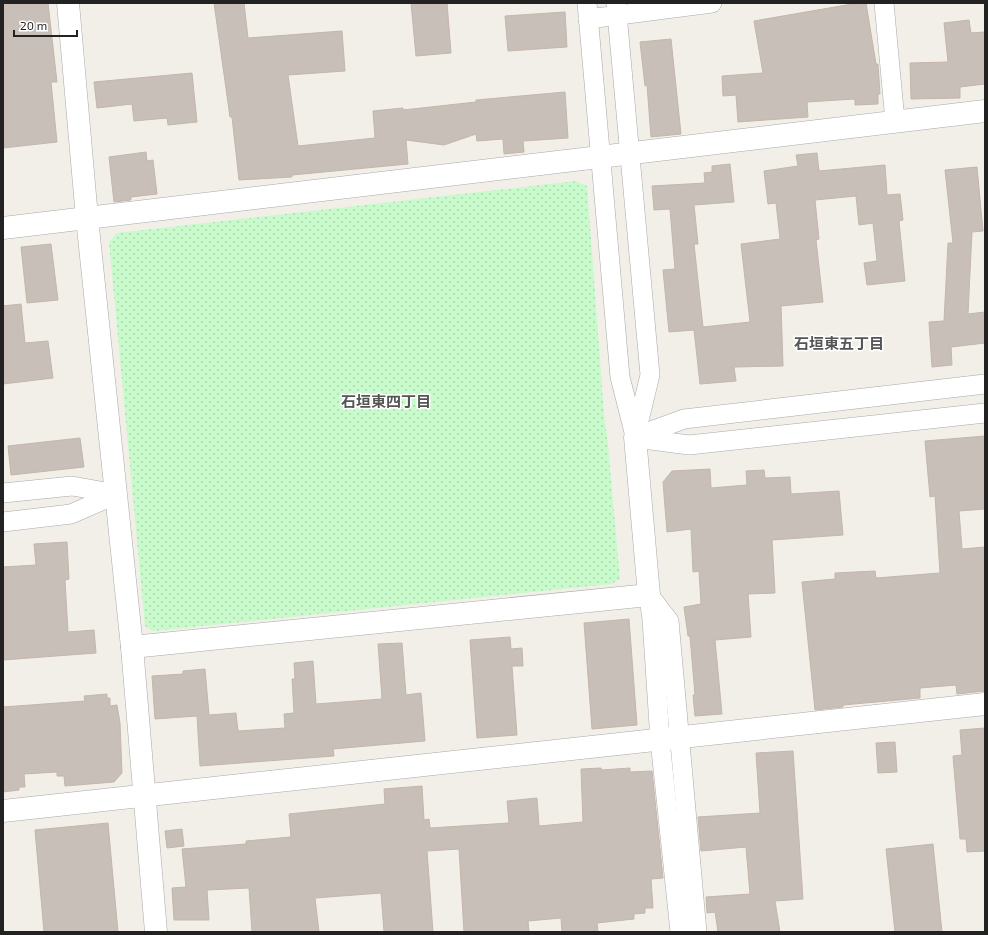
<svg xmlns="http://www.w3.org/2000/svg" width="988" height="935" viewBox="0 0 988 935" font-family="'Exo 2','Noto Sans JP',sans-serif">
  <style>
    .park { fill: url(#park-dots) }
    .building { fill: #c7bfb8; stroke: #c4b6ab }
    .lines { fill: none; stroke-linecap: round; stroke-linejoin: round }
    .minor-casing { stroke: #a9a9a9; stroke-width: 20 }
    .tertiary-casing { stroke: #a9a9a9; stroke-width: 23 }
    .minor { stroke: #fff; stroke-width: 19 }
    .tertiary { stroke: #fff; stroke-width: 22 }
    .labels { text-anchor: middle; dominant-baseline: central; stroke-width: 3; stroke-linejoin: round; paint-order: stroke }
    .neighbourhood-label { font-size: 15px; font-weight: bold; fill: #555; stroke: #fff }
  </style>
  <defs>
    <pattern id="park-dots" width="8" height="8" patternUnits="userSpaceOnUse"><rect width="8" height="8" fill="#c8facc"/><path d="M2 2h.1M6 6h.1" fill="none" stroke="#acd6af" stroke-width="1.8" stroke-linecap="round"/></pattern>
  </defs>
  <rect width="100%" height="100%" fill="#f2efe9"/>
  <path class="park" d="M 576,181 L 587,186 L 604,414 L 608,445 L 620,579 L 611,584 L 153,631 L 145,626 L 109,242 L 117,233 Z"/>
  <g class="building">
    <path d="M 3,3 L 48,3 L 57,82 L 51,82 L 57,142 L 3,148 Z"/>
    <path d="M 214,3 L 244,3 L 248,38 L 342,31 L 345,71 L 288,75 L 298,146 L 375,138 L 373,111 L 403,108 L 403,110 L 476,102 L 476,100 L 565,92 L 568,138 L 523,141 L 524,152 L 504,154 L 503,139 L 477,141 L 476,134 L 444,145 L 406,140 L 408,164 L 292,175 L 292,177 L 239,180 L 232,117 L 230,117 Z"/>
    <path d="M 411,3 L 447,3 L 451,53 L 416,56 Z"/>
    <path d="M 858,3 L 866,3 L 876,64 L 878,64 L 880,94 L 878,94 L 878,104 L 855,105 L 855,99 L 807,102 L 808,117 L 738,122 L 736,95 L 723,96 L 722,76 L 763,73 L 754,21 Z"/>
    <path d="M 565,12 L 567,47 L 508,51 L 505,16 Z"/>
    <path d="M 969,20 L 971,33 L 985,32 L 985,84 L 960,87 L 960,98 L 911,99 L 910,63 L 948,62 L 944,23 Z"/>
    <path d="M 671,39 L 681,134 L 651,137 L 647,85 L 645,86 L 640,42 Z"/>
    <path d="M 192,73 L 197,122 L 168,125 L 167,118 L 134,121 L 132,104 L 97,108 L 94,82 Z"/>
    <path d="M 146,152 L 147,161 L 153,160 L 157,194 L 131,197 L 131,200 L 114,202 L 109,157 Z"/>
    <path d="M 817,153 L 819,171 L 885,165 L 887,195 L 900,194 L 903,220 L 899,221 L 905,281 L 867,285 L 864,263 L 877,261 L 873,223 L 859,225 L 856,196 L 815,200 L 819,239 L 816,240 L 823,302 L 781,306 L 783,366 L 734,367 L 736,381 L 700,384 L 694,330 L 669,332 L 663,270 L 675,269 L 670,209 L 654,210 L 652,186 L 705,183 L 704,173 L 712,172 L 712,166 L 730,164 L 734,202 L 694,205 L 698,244 L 694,244 L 703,327 L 750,322 L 741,244 L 780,239 L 776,203 L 768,204 L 764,171 L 798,166 L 796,155 Z"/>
    <path d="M 977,167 L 983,231 L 972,232 L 968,314 L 985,312 L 985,343 L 951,347 L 952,365 L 932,367 L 929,322 L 944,321 L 948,243 L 953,243 L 945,170 Z"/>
    <path d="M 51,244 L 58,300 L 27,303 L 21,247 Z"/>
    <path d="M 21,304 L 25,343 L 48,341 L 53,378 L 3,384 L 3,306 Z"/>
    <path d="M 985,436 L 985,509 L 959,511 L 962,549 L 985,547 L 985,691 L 957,694 L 956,685 L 920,688 L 920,698 L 843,705 L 843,707 L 815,710 L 802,582 L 835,579 L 835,573 L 875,571 L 876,578 L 940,573 L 935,496 L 930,497 L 925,441 Z"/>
    <path d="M 80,438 L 84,467 L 11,475 L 8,446 Z"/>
    <path d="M 710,469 L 711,488 L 747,485 L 746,471 L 764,470 L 765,478 L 790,477 L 791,494 L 839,491 L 843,535 L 772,540 L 775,593 L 748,594 L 751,637 L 715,640 L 722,714 L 695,716 L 693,695 L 695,695 L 690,636 L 688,636 L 684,607 L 701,604 L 699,571 L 693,572 L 691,529 L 667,532 L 663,482 L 672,471 Z"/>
    <path d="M 67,542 L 69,579 L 65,580 L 68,632 L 94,630 L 96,653 L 3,660 L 3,567 L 36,565 L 34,544 Z"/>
    <path d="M 629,619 L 637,725 L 592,729 L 584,623 Z"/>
    <path d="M 510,637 L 511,649 L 522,648 L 523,666 L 512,666 L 517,735 L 477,738 L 470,640 Z"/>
    <path d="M 402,643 L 406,695 L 421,693 L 425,741 L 333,749 L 334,756 L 200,766 L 197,716 L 155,719 L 152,676 L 183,674 L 183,671 L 205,669 L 209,715 L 236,713 L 238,731 L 285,728 L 284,714 L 294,713 L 292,679 L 295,679 L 294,663 L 313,661 L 316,704 L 382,699 L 378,644 Z"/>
    <path d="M 107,694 L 107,698 L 110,698 L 110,706 L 117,705 L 120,723 L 122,773 L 114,782 L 65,786 L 64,776 L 57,776 L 57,772 L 24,774 L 25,787 L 19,787 L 19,790 L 3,792 L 3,707 L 85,701 L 84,696 Z"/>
    <path d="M 985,728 L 985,851 L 967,852 L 966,839 L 960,839 L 953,756 L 962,755 L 960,730 Z"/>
    <path d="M 895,742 L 897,772 L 878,773 L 876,743 Z"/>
    <path d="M 793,751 L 803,899 L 775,901 L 780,932 L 718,932 L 715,912 L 707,913 L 706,897 L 750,894 L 746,847 L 701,851 L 698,817 L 760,813 L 756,753 Z"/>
    <path d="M 601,768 L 602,770 L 630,768 L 630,772 L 652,771 L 663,878 L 651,879 L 653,908 L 645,908 L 645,913 L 634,914 L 634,919 L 597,923 L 598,932 L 562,932 L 561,918 L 528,921 L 529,932 L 464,932 L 459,849 L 427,851 L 433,932 L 384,932 L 381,893 L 315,898 L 319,932 L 252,932 L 249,888 L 207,890 L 209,920 L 174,920 L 172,888 L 186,887 L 182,849 L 246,844 L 246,841 L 291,837 L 289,814 L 385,804 L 384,789 L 422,786 L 424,820 L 429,819 L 430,828 L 509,823 L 507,801 L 537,798 L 539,826 L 583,822 L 581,769 Z"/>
    <path d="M 108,823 L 118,932 L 44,932 L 35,830 Z"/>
    <path d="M 182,829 L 184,846 L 167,848 L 165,831 Z"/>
    <path d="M 933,844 L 942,932 L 895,932 L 886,849 Z"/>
  </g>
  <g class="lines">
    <defs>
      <g id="minor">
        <path d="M 587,3 L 620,377 L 635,436"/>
        <path d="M 616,3 L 650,375 L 635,437"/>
        <path d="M 884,3 L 895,121"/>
        <path d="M 588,19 L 712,3"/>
        <path d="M 635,437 L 684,419 L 985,384"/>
        <path d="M 636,438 L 689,445 L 985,413"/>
        <path d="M 3,493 L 72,486 L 117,494"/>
        <path d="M 3,522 L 71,514 L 117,494"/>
        <path d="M 649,595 L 669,621 L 697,932"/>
        <path d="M 649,597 L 652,620 L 660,740 L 680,932"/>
      </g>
      <g id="tertiary">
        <path d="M 68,3 L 87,218 L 132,647 L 156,932"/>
        <path d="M 3,228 L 985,111"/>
        <path d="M 132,647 L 649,595 L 635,437"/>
        <path d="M 3,811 L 985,704"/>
      </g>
    </defs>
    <use href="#minor" class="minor-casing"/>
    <use href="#tertiary" class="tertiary-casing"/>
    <use href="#minor" class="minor"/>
    <use href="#tertiary" class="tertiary"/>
  </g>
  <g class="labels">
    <g class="neighbourhood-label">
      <text x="839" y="343">石垣東五丁目</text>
      <text x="386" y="401">石垣東四丁目</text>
    </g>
  </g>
  <rect width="988" height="935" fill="none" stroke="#222222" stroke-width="8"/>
  <path d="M14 30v6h63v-6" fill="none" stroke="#222222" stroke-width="2"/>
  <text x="20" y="30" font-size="12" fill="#222222" stroke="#ffffff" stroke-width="3" paint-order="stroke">20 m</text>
</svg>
